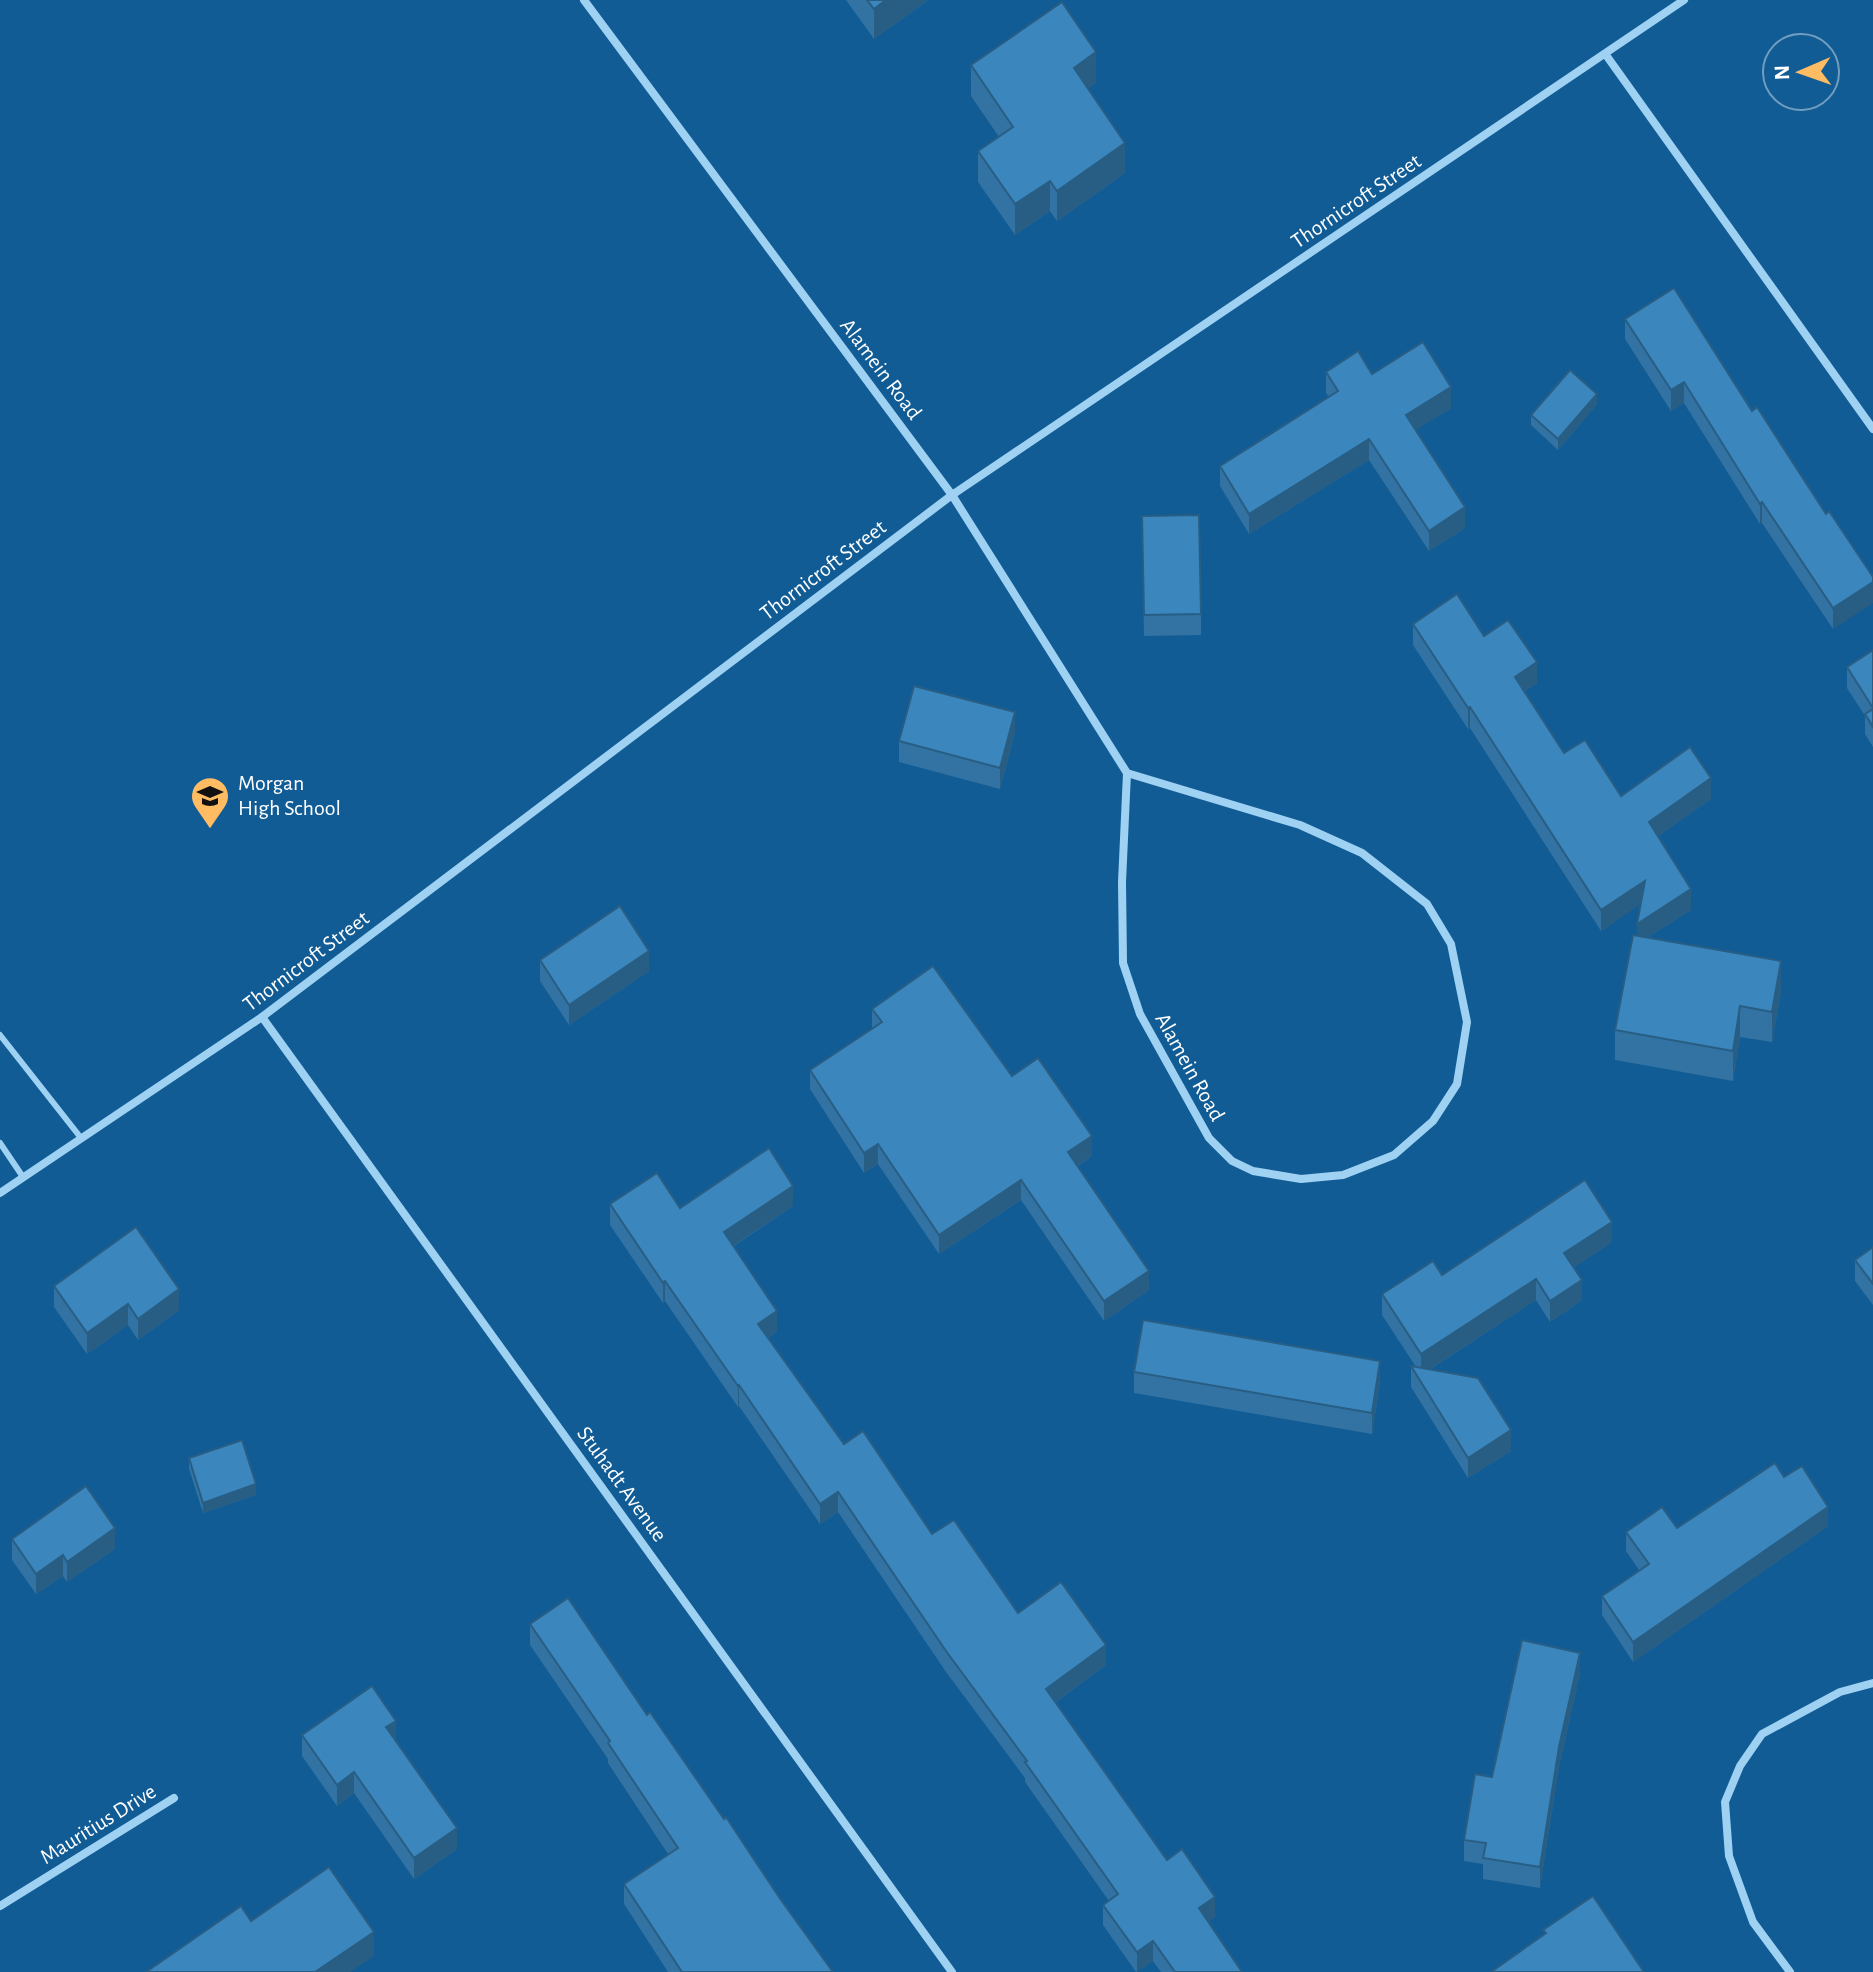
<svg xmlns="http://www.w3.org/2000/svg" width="1873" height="1972" viewBox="0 0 1873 1972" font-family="'Alegreya Sans',sans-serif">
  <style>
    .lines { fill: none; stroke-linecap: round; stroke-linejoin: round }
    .service { stroke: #9fd1f3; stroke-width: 6 }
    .minor { stroke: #9fd1f3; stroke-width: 8 }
    .wall { fill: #3273a3 }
    .shaded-wall { fill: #295e84 }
    .building { fill: #3a86bd; stroke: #295e84; stroke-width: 2 }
    .labels { text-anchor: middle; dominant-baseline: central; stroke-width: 6; stroke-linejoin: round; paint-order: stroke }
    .street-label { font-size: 22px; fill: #fff; stroke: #115c95 }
    .poi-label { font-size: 22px; fill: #fff; stroke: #115c95; text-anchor: start }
  </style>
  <rect width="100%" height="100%" fill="#115c95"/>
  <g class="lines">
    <g class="service">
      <path d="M 0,1035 L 81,1138"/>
      <path d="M 0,1143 L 23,1177"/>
    </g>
    <g class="minor">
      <path d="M 584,0 L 952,495 L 1127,773 L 1122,882 L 1123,963 L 1140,1014 L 1209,1138 L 1232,1161 L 1253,1171 L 1301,1179 L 1343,1175 L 1394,1155 L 1433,1121 L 1457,1084 L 1467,1022 L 1451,944 L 1427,904 L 1362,853 L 1300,825 L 1127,773"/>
      <path d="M 1606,55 L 1873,429"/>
      <path d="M 262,1017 L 952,1972"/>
      <path d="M 0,1193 L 262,1017 L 952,495 L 1684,0"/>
      <path d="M 0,1906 L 174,1798"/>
      <path d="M 1790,1972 L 1753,1922 L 1729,1856 L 1725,1802 L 1740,1766 L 1762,1734 L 1840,1692 L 1873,1683"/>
    </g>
  </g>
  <g class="wall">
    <path d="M 846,0 L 928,0 L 874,39 Z"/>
    <path d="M 971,65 L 1096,83 L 1088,88 L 1125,173 L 1057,221 L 1050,211 L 1015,235 L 978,182 L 978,151 L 999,137 L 971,96 Z"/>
    <path d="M 1625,319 L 1752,411 L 1873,577 L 1833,629 L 1762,523 L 1760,524 L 1684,403 L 1671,411 L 1625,339 Z"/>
    <path d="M 1326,372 L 1372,374 L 1451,408 L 1415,430 L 1465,528 L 1429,551 L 1369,460 L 1249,534 L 1220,486 L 1220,466 L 1329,397 L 1326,393 Z"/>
    <path d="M 1597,404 L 1558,450 L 1531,425 L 1531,415 Z"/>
    <path d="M 1142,537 L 1201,614 L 1201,635 L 1144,636 Z"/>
    <path d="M 1413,624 L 1484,636 L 1537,683 L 1525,691 L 1564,753 L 1621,796 L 1711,799 L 1658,836 L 1691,910 L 1648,937 L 1781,992 L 1772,1042 L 1740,1037 L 1733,1081 L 1615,1060 L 1615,1030 L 1637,935 L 1640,904 L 1601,931 L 1470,728 L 1468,729 L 1413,645 Z"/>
    <path d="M 1873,650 L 1873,747 L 1865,734 L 1865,716 L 1847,688 L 1847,667 Z"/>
    <path d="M 1015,733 L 1000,789 L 899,762 L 899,741 Z"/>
    <path d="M 540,960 L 649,971 L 569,1025 L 540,981 Z"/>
    <path d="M 872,1009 L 1012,1076 L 1092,1156 L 1078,1166 L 1149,1290 L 1104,1321 L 1021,1200 L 939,1254 L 878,1164 L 864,1173 L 810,1089 L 810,1070 L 872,1029 Z"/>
    <path d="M 610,1204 L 680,1208 L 793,1206 L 734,1246 L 777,1331 L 768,1338 L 844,1444 L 932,1534 L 1018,1613 L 1106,1665 L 1056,1702 L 1167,1860 L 1215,1917 L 1208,1922 L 1242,1972 L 1161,1972 L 1153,1961 L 1136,1972 L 1103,1925 L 1103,1905 L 1109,1901 L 1025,1782 L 1025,1778 L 946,1672 L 838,1512 L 820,1524 L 739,1406 L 738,1407 L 665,1301 L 663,1303 L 610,1225 Z"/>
    <path d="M 1612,1242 L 1574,1267 L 1582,1300 L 1550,1322 L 1536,1300 L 1429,1370 L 1511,1451 L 1468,1478 L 1411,1387 L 1411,1366 L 1416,1367 L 1382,1315 L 1382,1294 L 1442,1275 Z"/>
    <path d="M 1873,1247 L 1873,1305 L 1855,1281 L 1855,1260 Z"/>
    <path d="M 54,1286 L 179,1310 L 138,1340 L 128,1325 L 87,1354 L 54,1307 Z"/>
    <path d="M 1134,1372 L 1380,1382 L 1372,1434 L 1134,1393 Z"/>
    <path d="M 189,1458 L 256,1495 L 203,1513 L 189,1469 Z"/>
    <path d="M 1784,1477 L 1828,1526 L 1633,1662 L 1602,1615 L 1602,1596 L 1639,1570 L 1626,1551 L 1626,1532 L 1677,1528 Z"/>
    <path d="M 12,1539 L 115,1549 L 67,1582 L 63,1576 L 36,1594 L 12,1560 Z"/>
    <path d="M 530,1624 L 647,1715 L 724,1819 L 833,1972 L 668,1972 L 624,1904 L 624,1884 L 668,1854 L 608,1763 L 608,1759 L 530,1645 Z"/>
    <path d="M 1580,1673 L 1559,1767 L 1540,1888 L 1483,1879 L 1483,1864 L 1464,1861 L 1464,1840 L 1492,1777 Z"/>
    <path d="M 302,1735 L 396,1741 L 457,1849 L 414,1879 L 354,1793 L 337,1806 L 302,1756 Z"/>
  </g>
  <g class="shaded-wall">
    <path d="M 886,0 L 928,0 L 874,39 L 874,9 Z"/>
    <path d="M 1096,52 L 1096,83 L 1074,98 L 1074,68 Z"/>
    <path d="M 1125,143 L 1125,173 L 1057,221 L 1057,191 Z"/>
    <path d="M 1050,181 L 1050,211 L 1015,235 L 1015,204 Z"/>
    <path d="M 1684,382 L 1684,403 L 1671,411 L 1671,390 Z"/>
    <path d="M 1451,387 L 1451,408 L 1406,436 L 1406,415 Z"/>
    <path d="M 1597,394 L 1597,404 L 1558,450 L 1558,439 Z"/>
    <path d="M 1369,439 L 1369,460 L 1249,534 L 1249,514 Z"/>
    <path d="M 1762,502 L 1762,523 L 1760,524 L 1760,504 Z"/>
    <path d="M 1465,507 L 1465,528 L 1429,551 L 1429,531 Z"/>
    <path d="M 1873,582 L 1873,603 L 1833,629 L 1833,608 Z"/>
    <path d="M 1537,662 L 1537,683 L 1515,697 L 1515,677 Z"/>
    <path d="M 1470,707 L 1470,728 L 1468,729 L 1468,708 Z"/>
    <path d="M 1015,712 L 1015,733 L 1000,789 L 1000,768 Z"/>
    <path d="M 1711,778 L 1711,799 L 1649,843 L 1649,822 Z"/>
    <path d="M 1645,881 L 1645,901 L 1601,931 L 1601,910 Z"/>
    <path d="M 1691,889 L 1691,910 L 1637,944 L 1637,924 Z"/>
    <path d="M 649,951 L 649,971 L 569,1025 L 569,1005 Z"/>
    <path d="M 1781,961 L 1781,992 L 1772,1042 L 1772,1012 Z"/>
    <path d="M 1740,1006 L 1740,1037 L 1733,1081 L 1733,1051 Z"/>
    <path d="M 1092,1136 L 1092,1156 L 1068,1172 L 1068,1152 Z"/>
    <path d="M 878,1144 L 878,1164 L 864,1173 L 864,1153 Z"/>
    <path d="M 1021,1180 L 1021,1200 L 939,1254 L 939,1235 Z"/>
    <path d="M 793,1186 L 793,1206 L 724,1252 L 724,1232 Z"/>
    <path d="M 1612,1222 L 1612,1242 L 1564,1274 L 1564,1253 Z"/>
    <path d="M 1149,1271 L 1149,1290 L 1104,1321 L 1104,1301 Z"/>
    <path d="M 1536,1279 L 1536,1300 L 1421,1375 L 1421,1354 Z"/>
    <path d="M 1582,1280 L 1582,1300 L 1550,1322 L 1550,1301 Z"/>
    <path d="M 665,1281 L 665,1301 L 663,1303 L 663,1283 Z"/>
    <path d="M 179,1289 L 179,1310 L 138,1340 L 138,1319 Z"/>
    <path d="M 128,1304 L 128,1325 L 87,1354 L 87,1333 Z"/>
    <path d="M 777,1311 L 777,1331 L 758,1345 L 758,1324 Z"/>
    <path d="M 1380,1361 L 1380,1382 L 1372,1434 L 1372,1413 Z"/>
    <path d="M 739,1385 L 739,1406 L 738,1407 L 738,1386 Z"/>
    <path d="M 1511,1430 L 1511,1451 L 1468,1478 L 1468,1458 Z"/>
    <path d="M 256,1484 L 256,1495 L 203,1513 L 203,1503 Z"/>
    <path d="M 838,1492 L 838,1512 L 820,1524 L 820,1504 Z"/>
    <path d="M 1828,1507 L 1828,1526 L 1633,1662 L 1633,1642 Z"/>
    <path d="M 115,1528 L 115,1549 L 67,1582 L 67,1562 Z"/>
    <path d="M 63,1555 L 63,1576 L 36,1594 L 36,1574 Z"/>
    <path d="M 1106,1645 L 1106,1665 L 1046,1709 L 1046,1689 Z"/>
    <path d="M 1580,1653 L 1580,1673 L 1559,1767 L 1540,1888 L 1540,1867 L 1559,1747 Z"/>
    <path d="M 396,1721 L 396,1741 L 386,1727 Z"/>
    <path d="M 354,1772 L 354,1793 L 337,1806 L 337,1785 Z"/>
    <path d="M 457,1828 L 457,1849 L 414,1879 L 414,1858 Z"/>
    <path d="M 1215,1897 L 1215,1917 L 1199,1929 L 1199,1908 Z"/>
    <path d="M 374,1932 L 374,1956 L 350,1972 L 315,1972 Z"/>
    <path d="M 1153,1941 L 1153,1961 L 1137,1972 L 1137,1952 Z"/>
  </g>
  <g class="building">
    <path d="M 867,0 L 886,0 L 874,9 Z"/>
    <path d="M 1062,2 L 1096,52 L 1074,68 L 1125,143 L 1057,191 L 1050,181 L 1015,204 L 978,151 L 1013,127 L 971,65 Z"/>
    <path d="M 1674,288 L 1752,411 L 1757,407 L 1826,514 L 1829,511 L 1873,577 L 1873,582 L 1833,608 L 1762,502 L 1760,504 L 1684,382 L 1671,390 L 1625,319 Z"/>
    <path d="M 1423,342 L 1451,387 L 1406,415 L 1465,507 L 1429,531 L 1369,439 L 1249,514 L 1220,466 L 1338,391 L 1326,372 L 1358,351 L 1372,374 Z"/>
    <path d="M 1570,370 L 1597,394 L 1558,439 L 1531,415 Z"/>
    <path d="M 1199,515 L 1201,614 L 1144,615 L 1142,516 Z"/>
    <path d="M 1457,594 L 1484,636 L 1508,620 L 1537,662 L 1515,677 L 1564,753 L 1585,740 L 1621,796 L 1690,747 L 1711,778 L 1649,822 L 1691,889 L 1637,924 L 1645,881 L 1601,910 L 1470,707 L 1468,708 L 1413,624 Z"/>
    <path d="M 1873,650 L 1873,708 L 1847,667 Z"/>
    <path d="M 914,686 L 1015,712 L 1000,768 L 899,741 Z"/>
    <path d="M 1873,709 L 1873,727 L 1865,714 Z"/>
    <path d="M 620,906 L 649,951 L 569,1005 L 540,960 Z"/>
    <path d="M 1633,935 L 1781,961 L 1772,1012 L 1740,1006 L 1733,1051 L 1615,1030 Z"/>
    <path d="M 933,966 L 1012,1076 L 1038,1058 L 1092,1136 L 1068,1152 L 1149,1271 L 1104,1301 L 1021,1180 L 939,1235 L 878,1144 L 864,1153 L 810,1070 L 882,1022 L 872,1009 Z"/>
    <path d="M 769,1148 L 793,1186 L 724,1232 L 777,1311 L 758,1324 L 844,1444 L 863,1431 L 932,1534 L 954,1520 L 1018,1613 L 1061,1582 L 1106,1645 L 1046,1689 L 1167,1860 L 1182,1849 L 1215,1897 L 1199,1908 L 1242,1972 L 1175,1972 L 1153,1941 L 1137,1952 L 1103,1905 L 1118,1894 L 1025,1762 L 1027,1761 L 946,1651 L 838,1492 L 820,1504 L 739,1385 L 738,1386 L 665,1281 L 663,1283 L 610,1204 L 657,1173 L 680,1208 Z"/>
    <path d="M 1585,1180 L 1612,1222 L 1564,1253 L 1582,1280 L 1550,1301 L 1536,1279 L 1421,1354 L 1382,1294 L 1433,1261 L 1442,1275 Z"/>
    <path d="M 136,1227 L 179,1289 L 138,1319 L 128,1304 L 87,1333 L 54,1286 Z"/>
    <path d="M 1873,1247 L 1873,1284 L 1855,1260 Z"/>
    <path d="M 1143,1320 L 1380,1361 L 1372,1413 L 1134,1372 Z"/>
    <path d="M 1411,1366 L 1478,1378 L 1511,1430 L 1468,1458 Z"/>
    <path d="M 242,1440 L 256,1484 L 203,1503 L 189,1458 Z"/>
    <path d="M 1775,1463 L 1784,1477 L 1802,1466 L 1828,1507 L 1633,1642 L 1602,1596 L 1649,1564 L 1626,1532 L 1662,1507 L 1677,1528 Z"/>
    <path d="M 86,1486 L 115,1528 L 67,1562 L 63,1555 L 36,1574 L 12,1539 Z"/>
    <path d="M 568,1598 L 647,1715 L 650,1712 L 724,1819 L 726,1817 L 781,1900 L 833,1972 L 682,1972 L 624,1884 L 678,1848 L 608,1743 L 610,1741 L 530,1624 Z"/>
    <path d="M 1522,1640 L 1580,1653 L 1559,1747 L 1540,1867 L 1483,1858 L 1486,1843 L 1464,1840 L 1475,1774 L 1492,1777 Z"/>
    <path d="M 372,1686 L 396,1721 L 386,1727 L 457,1828 L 414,1858 L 354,1772 L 337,1785 L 302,1735 Z"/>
    <path d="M 329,1867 L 374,1932 L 315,1972 L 146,1972 L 241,1906 L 251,1921 Z"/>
    <path d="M 1593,1896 L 1644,1972 L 1491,1972 L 1546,1933 L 1543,1930 Z"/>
  </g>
  <defs>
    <symbol id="school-pin" viewBox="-11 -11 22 30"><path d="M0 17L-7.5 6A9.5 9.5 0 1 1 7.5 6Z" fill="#ffbc62" stroke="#115c95"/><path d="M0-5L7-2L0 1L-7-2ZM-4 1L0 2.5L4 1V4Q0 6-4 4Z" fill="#111"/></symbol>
  </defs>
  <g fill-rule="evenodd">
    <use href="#school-pin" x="188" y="774" width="44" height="60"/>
  </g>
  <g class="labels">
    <g class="street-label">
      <text transform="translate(1356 201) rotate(-34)">Thornicroft Street</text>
      <text transform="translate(881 369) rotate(53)">Alamein Road</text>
      <text transform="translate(823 570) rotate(-37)">Thornicroft Street</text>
      <text transform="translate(306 961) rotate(-37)">Thornicroft Street</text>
      <text transform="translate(1190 1067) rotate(61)">Alamein Road</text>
      <text transform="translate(622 1484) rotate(54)">Stuhadt Avenue</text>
      <text transform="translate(98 1824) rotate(-32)">Mauritius Drive</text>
    </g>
    <g class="poi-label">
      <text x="238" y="783">Morgan<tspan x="238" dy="25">High School</tspan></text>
    </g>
  </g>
  <g transform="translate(1801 72) rotate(268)"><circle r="38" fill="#115c95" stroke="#709dbf" stroke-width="2"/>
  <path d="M0-6L14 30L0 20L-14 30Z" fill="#ffbc62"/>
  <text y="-12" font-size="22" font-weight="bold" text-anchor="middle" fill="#ffffff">N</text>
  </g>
</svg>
